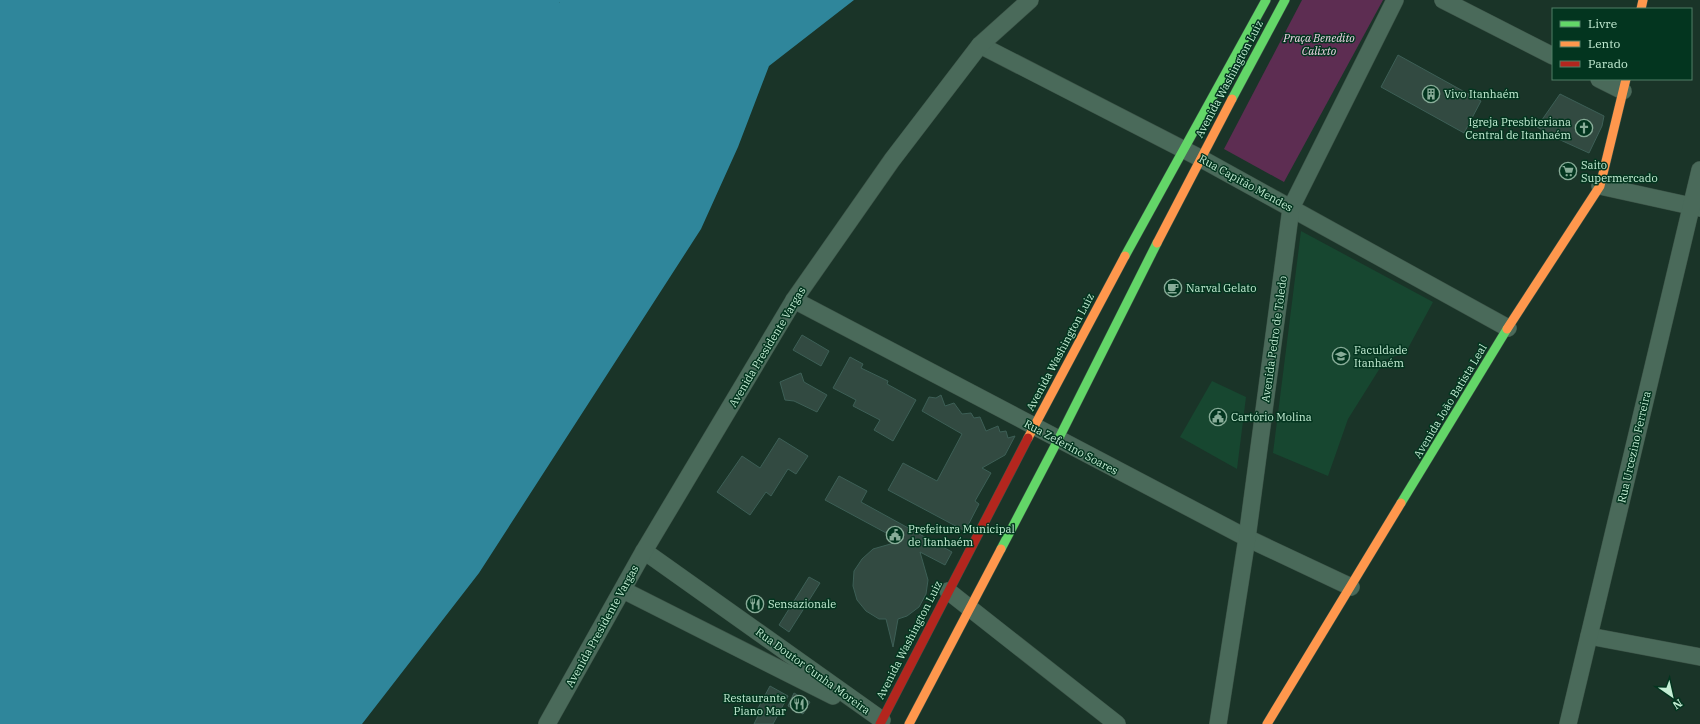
<svg xmlns="http://www.w3.org/2000/svg" width="1700" height="724" viewBox="0 0 1700 724" font-family="'IBM Plex Serif',serif">
  <style>
    .built { fill: #174730 }
    .green { fill: #5d2d52 }
    .water { fill: #2f869b }
    .building { fill: #324a41; stroke: #3d5f56 }
    .lines { fill: none; stroke-linecap: round; stroke-linejoin: round }
    .street-casing { stroke: #3b5246; stroke-width: 18 }
    .fast-casing { stroke: #3b5246; stroke-width: 10 }
    .slow-casing { stroke: #3b5246; stroke-width: 10 }
    .jam-casing { stroke: #3b5246; stroke-width: 10 }
    .street { stroke: #4a6a5a; stroke-width: 17 }
    .fast { stroke: #63d668; stroke-width: 9 }
    .slow { stroke: #ff974d; stroke-width: 9 }
    .jam { stroke: #b3261e; stroke-width: 9 }
    .labels { text-anchor: middle; dominant-baseline: central; stroke-width: 3; stroke-linejoin: round; paint-order: stroke }
    .park-label { font-size: 11px; font-style: italic; fill: #f3d8e9; stroke: #03351f }
    .street-label { font-size: 11px; fill: #c4edd4; stroke: #03351f }
    .poi-label { font-size: 11px; fill: #c4edd4; stroke: #03351f; text-anchor: start }
  </style>
  <rect width="100%" height="100%" fill="#1a3428"/>
  <g class="built">
    <path d="M 1301,231 L 1433,302 L 1406,352 L 1385,360 L 1348,419 L 1328,476 L 1273,453 Z"/>
    <path d="M 1212,381 L 1246,397 L 1237,469 L 1180,437 Z"/>
  </g>
  <path class="green" d="M 1302,0 L 1383,0 L 1284,182 L 1224,149 Z"/>
  <path class="water" d="M 0,0 L 560,0 L 559,3 L 560,0 L 854,0 L 769,66 L 738,147 L 701,229 L 479,573 L 362,724 L 0,724 Z"/>
  <g class="building">
    <path d="M 1398,55 L 1481,101 L 1464,133 L 1381,87 Z"/>
    <path d="M 1560,94 L 1604,116 L 1602,126 L 1589,153 L 1556,138 L 1537,127 Z"/>
    <path d="M 802,335 L 829,351 L 821,366 L 793,350 Z"/>
    <path d="M 850,357 L 863,364 L 861,368 L 888,381 L 887,384 L 916,400 L 893,441 L 874,430 L 880,420 L 853,406 L 856,400 L 833,388 Z"/>
    <path d="M 801,373 L 804,382 L 827,395 L 817,412 L 794,401 L 785,400 L 780,382 Z"/>
    <path d="M 941,395 L 945,406 L 954,403 L 962,414 L 971,413 L 974,418 L 980,417 L 986,431 L 998,426 L 1000,432 L 1006,431 L 1008,438 L 1015,436 L 1005,455 L 982,468 L 991,473 L 975,501 L 979,504 L 965,531 L 888,490 L 903,463 L 937,481 L 962,434 L 922,411 L 929,397 L 936,398 Z"/>
    <path d="M 779,438 L 808,456 L 796,474 L 788,469 L 771,496 L 766,492 L 750,515 L 717,492 L 742,456 L 760,468 Z"/>
    <path d="M 839,476 L 867,491 L 861,502 L 952,552 L 945,565 L 920,552 L 928,580 L 926,594 L 919,607 L 907,616 L 898,619 L 893,647 L 886,619 L 879,619 L 866,611 L 857,600 L 853,586 L 854,571 L 862,559 L 873,549 L 901,541 L 825,500 Z"/>
    <path d="M 809,577 L 820,583 L 789,632 L 779,625 Z"/>
    <path d="M 770,686 L 788,696 L 773,724 L 754,724 L 760,712 L 757,710 Z"/>
    <path d="M 794,693 L 810,702 L 803,714 L 788,706 Z"/>
  </g>
  <g class="lines">
    <defs>
      <g id="street">
        <path d="M 1443,0 L 1553,56"/>
        <path d="M 980,45 L 1200,158 L 1508,328"/>
        <path d="M 1599,79 L 1623,91"/>
        <path d="M 1600,186 L 1700,208"/>
        <path d="M 794,300 L 1247,538 L 1351,587"/>
        <path d="M 644,551 L 882,720"/>
        <path d="M 623,590 L 833,696"/>
        <path d="M 948,591 L 1117,724"/>
        <path d="M 1589,636 L 1700,657"/>
        <path d="M 547,724 L 644,551 L 794,300 L 892,160 L 980,45 L 1030,0"/>
        <path d="M 1218,724 L 1247,538 L 1291,208 L 1395,0"/>
        <path d="M 1568,724 L 1700,170"/>
      </g>
      <g id="fast">
        <path d="M 1232,99 L 1285,0"/>
        <path d="M 1125,256 L 1266,0"/>
        <path d="M 1401,503 L 1507,329"/>
        <path d="M 1001,549 L 1058,440 L 1157,243"/>
      </g>
      <g id="slow">
        <path d="M 1641,9 L 1643,0"/>
        <path d="M 1157,243 L 1232,99"/>
        <path d="M 1507,329 L 1600,186 L 1626,79"/>
        <path d="M 1028,438 L 1125,256"/>
        <path d="M 909,724 L 1001,549"/>
        <path d="M 1267,724 L 1401,503"/>
      </g>
      <path id="jam" d="M 880,724 L 1028,438"/>
    </defs>
    <use href="#street" class="street-casing"/>
    <use href="#fast" class="fast-casing"/>
    <use href="#slow" class="slow-casing"/>
    <use href="#jam" class="jam-casing"/>
    <use href="#street" class="street"/>
    <use href="#fast" class="fast"/>
    <use href="#slow" class="slow"/>
    <use href="#jam" class="jam"/>
  </g>
  <defs>
    <symbol id="building-ring" viewBox="-11 -11 22 22"><circle r="9.5" fill="#03351f" stroke="#88ac98" stroke-width="1.5"/><path d="M-4-6H4V6H1V3H-1V6H-4ZM-2.5-4.3h1.7v1.8h-1.7ZM.8-4.3h1.7v1.8H.8ZM-2.5-1h1.7V.8h-1.7ZM.8-1h1.7V.8H.8Z" fill="#88ac98"/></symbol>
    <symbol id="church-ring" viewBox="-11 -11 22 22"><circle r="9.5" fill="#03351f" stroke="#88ac98" stroke-width="1.5"/><path d="M-1.2-6h2.4v3.5h3.3v2.4h-3.3V6h-2.4V-.1h-3.3v-2.4h3.3Z" fill="#88ac98"/></symbol>
    <symbol id="supermarket-ring" viewBox="-11 -11 22 22"><circle r="9.5" fill="#03351f" stroke="#88ac98" stroke-width="1.5"/><path d="M-6-5.5h2.5l.6 2H6L4.5 2H-2.5L-4.4-4H-6ZM-1.5 3.2a1.3 1.3 0 1 0 .1 0ZM3 3.2a1.3 1.3 0 1 0 .1 0Z" fill="#88ac98"/></symbol>
    <symbol id="cafe-ring" viewBox="-11 -11 22 22"><circle r="9.5" fill="#03351f" stroke="#88ac98" stroke-width="1.5"/><path d="M-5.5-4.5H6V0H3Q3 3.5 0 3.5H-2.5Q-5.5 3.5-5.5 0ZM3-3.2v2h1.7v-2ZM-6 4.5H4V6H-6Z" fill="#88ac98"/></symbol>
    <symbol id="university-ring" viewBox="-11 -11 22 22"><circle r="9.5" fill="#03351f" stroke="#88ac98" stroke-width="1.5"/><path d="M0-5L7-2L0 1L-7-2ZM-4 1L0 2.5L4 1V4Q0 6-4 4Z" fill="#88ac98"/></symbol>
    <symbol id="civic-ring" viewBox="-11 -11 22 22"><circle r="9.5" fill="#03351f" stroke="#88ac98" stroke-width="1.5"/><path d="M-.6-6.5H3V-4.5H.6V-3L4-1V1h2V6H-6V1h2V-1L-.6-3ZM-1.2 2.5V6h2.4V2.5Z" fill="#88ac98"/></symbol>
    <symbol id="restaurant-ring" viewBox="-11 -11 22 22"><circle r="9.5" fill="#03351f" stroke="#88ac98" stroke-width="1.5"/><path d="M-5-6h1v4h1v-4h1v4h1v-4h1v5L-1.5 .5V6h-2V.5L-5-1ZM5-6V6H3V1.5H1.5Q1.5-4 5-6Z" fill="#88ac98"/></symbol>
  </defs>
  <g fill-rule="evenodd">
    <use href="#building-ring" x="1421" y="84" width="20" height="20"/>
    <use href="#church-ring" x="1574" y="118" width="20" height="20"/>
    <use href="#supermarket-ring" x="1558" y="161" width="20" height="20"/>
    <use href="#cafe-ring" x="1163" y="278" width="20" height="20"/>
    <use href="#university-ring" x="1331" y="346" width="20" height="20"/>
    <use href="#civic-ring" x="1208" y="407" width="20" height="20"/>
    <use href="#civic-ring" x="885" y="525" width="20" height="20"/>
    <use href="#restaurant-ring" x="745" y="594" width="20" height="20"/>
    <use href="#restaurant-ring" x="789" y="694" width="20" height="20"/>
  </g>
  <g class="labels">
    <g class="park-label">
      <text x="1319" y="38">Praça Benedito<tspan x="1319" dy="13">Calixto</tspan></text>
    </g>
    <g class="street-label">
      <text transform="translate(1229 79) rotate(-62)">Avenida Washington Luiz</text>
      <text transform="translate(1246 183) rotate(29)">Rua Capitão Mendes</text>
      <text transform="translate(1274 339) rotate(-82)">Avenida Pedro de Toledo</text>
      <text transform="translate(767 347) rotate(-59)">Avenida Presidente Vargas</text>
      <text transform="translate(1060 352) rotate(-62)">Avenida Washington Luiz</text>
      <text transform="translate(1450 401) rotate(-59)">Avenida João Batista Leal</text>
      <text transform="translate(1071 447) rotate(28)">Rua Zeferino Soares</text>
      <text transform="translate(1634 447) rotate(-77)">Rua Urcezino Ferreira</text>
      <text transform="translate(602 626) rotate(-61)">Avenida Presidente Vargas</text>
      <text transform="translate(909 640) rotate(-63)">Avenida Washington Luiz</text>
      <text transform="translate(813 671) rotate(36)">Rua Doutor Cunha Moreira</text>
    </g>
    <g class="poi-label">
      <text x="1444" y="94">Vivo Itanhaém</text>
      <text x="1571" y="122" text-anchor="end">Igreja Presbiteriana<tspan x="1571" dy="13">Central de Itanhaém</tspan></text>
      <text x="1581" y="165">Saito<tspan x="1581" dy="13">Supermercado</tspan></text>
      <text x="1186" y="288">Narval Gelato</text>
      <text x="1354" y="350">Faculdade<tspan x="1354" dy="13">Itanhaém</tspan></text>
      <text x="1231" y="417">Cartório Molina</text>
      <text x="908" y="529">Prefeitura Municipal<tspan x="908" dy="13">de Itanhaém</tspan></text>
      <text x="768" y="604">Sensazionale</text>
      <text x="786" y="698" text-anchor="end">Restaurante<tspan x="786" dy="13">Piano Mar</tspan></text>
    </g>
  </g>
  <rect x="1552" y="8" width="140" height="72" fill="#03351f" stroke="#507f67"/>
  <rect x="1560" y="21" width="20" height="6" fill="#63d668" stroke="#507f67"/>
  <text x="1588" y="28" font-size="12" fill="#c4edd4">Livre</text>
  <rect x="1560" y="41" width="20" height="6" fill="#ff974d" stroke="#507f67"/>
  <text x="1588" y="48" font-size="12" fill="#c4edd4">Lento</text>
  <rect x="1560" y="61" width="20" height="6" fill="#b3261e" stroke="#507f67"/>
  <text x="1588" y="68" font-size="12" fill="#c4edd4">Parado</text>
  <g transform="translate(1672 696) rotate(146)" stroke="#03351f" stroke-width="3" paint-order="stroke">
  <path d="M0-3L7 15L0 10L-7 15Z" fill="#c4edd4"/>
  <text y="-6" font-size="11" font-weight="bold" text-anchor="middle" fill="#c4edd4">N</text>
  </g>
</svg>
